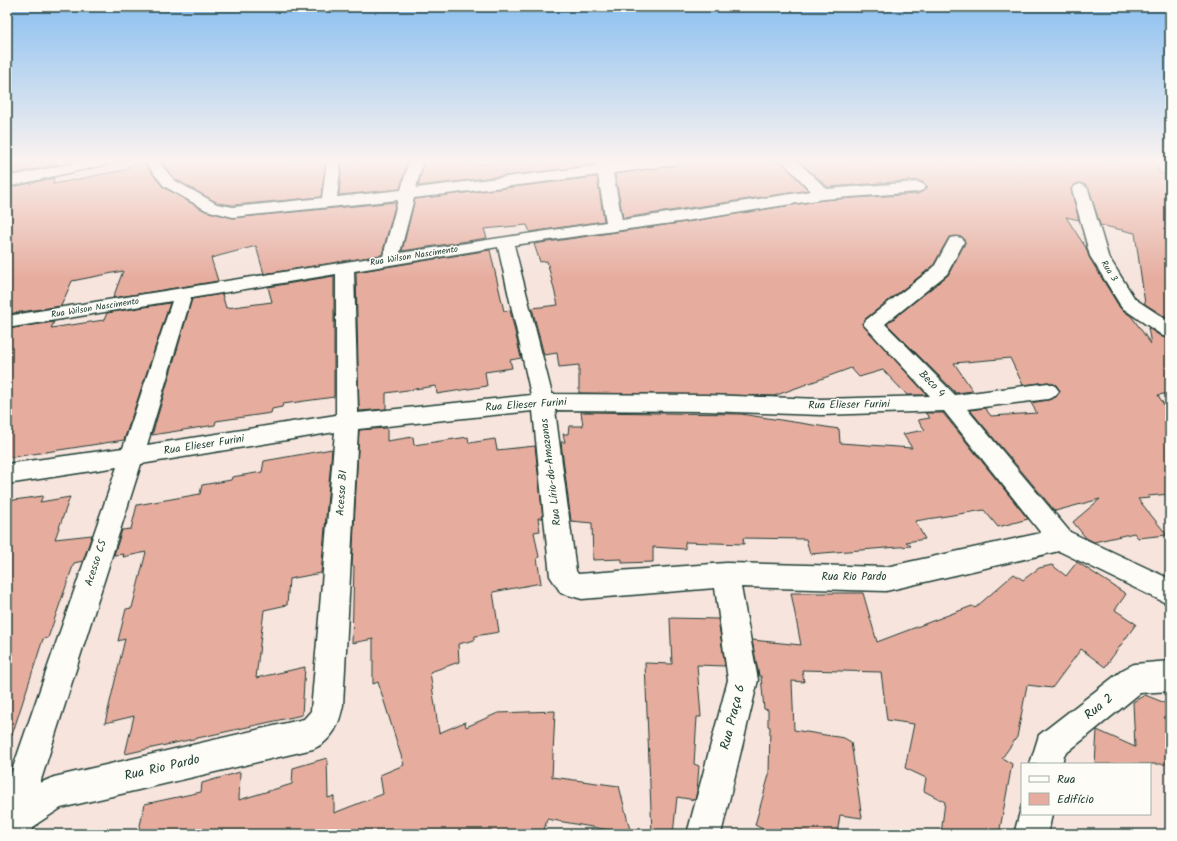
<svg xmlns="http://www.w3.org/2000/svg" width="1177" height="841" viewBox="0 0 1177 841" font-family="Kalam,sans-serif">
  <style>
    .building { fill: #e6ad9f; stroke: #1f3d34 }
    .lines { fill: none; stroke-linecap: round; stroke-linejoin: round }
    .street-casing { stroke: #1f3d34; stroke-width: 3 }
    .secondary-casing { stroke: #1f3d34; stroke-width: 3 }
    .street { fill: #fdfcf7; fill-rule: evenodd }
    .secondary { fill: #fdfcf7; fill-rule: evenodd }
    .labels { text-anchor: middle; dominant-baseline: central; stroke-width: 3; stroke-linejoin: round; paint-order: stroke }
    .far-street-label { font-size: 9px; fill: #1f3d34; stroke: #fdfcf7 }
    .street-label { font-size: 11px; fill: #1f3d34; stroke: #fdfcf7 }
    .near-street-label { font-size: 13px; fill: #1f3d34; stroke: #fdfcf7 }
  </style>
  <rect width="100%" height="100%" fill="#f6e4dd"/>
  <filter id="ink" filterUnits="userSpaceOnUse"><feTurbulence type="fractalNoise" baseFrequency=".025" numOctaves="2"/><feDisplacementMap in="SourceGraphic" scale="8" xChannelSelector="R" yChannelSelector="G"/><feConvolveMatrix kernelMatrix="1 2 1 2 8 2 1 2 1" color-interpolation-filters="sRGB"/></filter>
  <g filter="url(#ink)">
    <g class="building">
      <path d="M 7,161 L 57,161 L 56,165 L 7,175 Z"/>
      <path d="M 160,161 L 326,161 L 321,197 L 233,205 L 218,203 L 175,179 Z"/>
      <path d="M 342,161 L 408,161 L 400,189 L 339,195 Z"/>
      <path d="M 424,161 L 467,161 L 466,164 L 528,162 L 528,164 L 556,161 L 595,161 L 595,165 L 418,186 Z"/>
      <path d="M 680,161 L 781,161 L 808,190 L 623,218 L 615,174 L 677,165 Z"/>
      <path d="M 799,161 L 1157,161 L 1159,173 L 1170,175 L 1170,320 L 1145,304 L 1135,233 L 1100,225 L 1089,189 L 1086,185 L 1079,183 L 1074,185 L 1071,189 L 1079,220 L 1066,217 L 1086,248 L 1089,257 L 1120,308 L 1132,317 L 1151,344 L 1148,328 L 1162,337 L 1170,338 L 1170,393 L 1158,395 L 1170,415 L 1170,494 L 1148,496 L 1150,498 L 1138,499 L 1167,535 L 1138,538 L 1134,533 L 1094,542 L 1086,538 L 1073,522 L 1100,499 L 1055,511 L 970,410 L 985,408 L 991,416 L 1037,413 L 1031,403 L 1048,400 L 1056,397 L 1060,391 L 1056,385 L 1048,382 L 1023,385 L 1010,358 L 954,363 L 973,391 L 956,393 L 887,324 L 948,275 L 965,243 L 962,237 L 949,237 L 933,266 L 865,319 L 862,324 L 927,395 L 907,395 L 883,370 L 859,377 L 851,368 L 774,396 L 579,393 L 579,365 L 559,367 L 557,353 L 544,355 L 532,308 L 558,305 L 547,261 L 540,262 L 534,244 L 686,222 L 823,200 L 918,194 L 928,187 L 924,183 L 918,180 L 828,187 Z"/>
      <path d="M 143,162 L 163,187 L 205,211 L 233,218 L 396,202 L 382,255 L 264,274 L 256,246 L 211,258 L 218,281 L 113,298 L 123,271 L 72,281 L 61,306 L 7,314 L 7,188 L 54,178 L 53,184 L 129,169 L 128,166 Z"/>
      <path d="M 597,177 L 604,221 L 530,232 L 527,225 L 484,229 L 487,238 L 402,251 L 415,199 Z"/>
      <path d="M 490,250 L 504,311 L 510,310 L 521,358 L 510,360 L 512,368 L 485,372 L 487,386 L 437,394 L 436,386 L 386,393 L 386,409 L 359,411 L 356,272 Z"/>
      <path d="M 334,276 L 334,397 L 283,404 L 282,407 L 272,409 L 271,413 L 216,421 L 215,425 L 152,435 L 192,299 L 222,294 L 226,308 L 272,302 L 268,287 Z"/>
      <path d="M 170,303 L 124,440 L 7,458 L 7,329 L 54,322 L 51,328 L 104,320 L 107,313 Z"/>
      <path d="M 581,412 L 741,414 L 839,429 L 840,443 L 912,448 L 903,434 L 925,430 L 918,420 L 930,418 L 925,413 L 943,413 L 1028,519 L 998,527 L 984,510 L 915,521 L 925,539 L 906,542 L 911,546 L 810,554 L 806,539 L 743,538 L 744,544 L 685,542 L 685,549 L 653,547 L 653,562 L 622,563 L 622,559 L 593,560 L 592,523 L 571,521 L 561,442 L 565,442 L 563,434 L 568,434 L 569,426 L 583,426 Z"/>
      <path d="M 387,428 L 387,441 L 413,437 L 414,445 L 468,437 L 469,443 L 495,439 L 497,450 L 535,446 L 543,518 L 538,518 L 540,531 L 534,532 L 539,557 L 537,558 L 541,583 L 493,592 L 499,632 L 475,636 L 475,640 L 458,644 L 459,662 L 430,672 L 439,733 L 465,722 L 466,727 L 498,713 L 555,711 L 552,777 L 619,786 L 631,834 L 547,819 L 543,834 L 138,834 L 145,804 L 201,792 L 202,783 L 240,772 L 239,800 L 292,784 L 293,768 L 327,758 L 328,798 L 334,796 L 334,813 L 383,794 L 380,775 L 404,765 L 378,682 L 373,684 L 373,639 L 352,643 L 354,566 L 352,566 L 359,430 Z"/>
      <path d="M 332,449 L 321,573 L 289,579 L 287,605 L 264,610 L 256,678 L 305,667 L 302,715 L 125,754 L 134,716 L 105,723 L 125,639 L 118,641 L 126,609 L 132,608 L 146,552 L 123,557 L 124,554 L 114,555 L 122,530 L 131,529 L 137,505 L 200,494 L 202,485 L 231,480 L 232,477 L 262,472 L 264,461 Z"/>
      <path d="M 43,496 L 40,502 L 70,497 L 55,539 L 92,535 L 83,561 L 74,563 L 48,638 L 43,639 L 12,735 L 7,734 L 7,501 Z"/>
      <path d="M 1077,562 L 1126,594 L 1115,610 L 1136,624 L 1105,667 L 1081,649 L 1052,688 L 1027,685 L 1017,737 L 1002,758 L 1012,764 L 999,834 L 941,834 L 945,802 L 924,791 L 926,778 L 905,768 L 914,724 L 887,720 L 881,672 L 802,670 L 804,682 L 792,681 L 794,730 L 844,738 L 851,742 L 862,818 L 840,815 L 837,834 L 772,834 L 755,825 L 769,775 L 770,727 L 768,726 L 768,710 L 764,709 L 761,676 L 759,676 L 752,640 L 801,645 L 791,593 L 863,593 L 877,642 L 972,606 L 975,608 L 1014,574 L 1023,580 L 1039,568 L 1052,565 L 1066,576 Z"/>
      <path d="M 670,618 L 718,619 L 725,666 L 697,665 L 701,717 L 697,717 L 694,764 L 699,766 L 697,791 L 695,800 L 677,797 L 673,834 L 652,834 L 645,663 L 672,664 Z"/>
      <path d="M 1145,695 L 1170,705 L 1170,764 L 1095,764 L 1097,730 L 1135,747 L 1133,702 Z"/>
    </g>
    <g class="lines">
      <defs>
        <g id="street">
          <path d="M 144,161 L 158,161 L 174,180 L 217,204 L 233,207 L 322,198 L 327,161 L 341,161 L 337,197 L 401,190 L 409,161 L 423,161 L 416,188 L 597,166 L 596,161 L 610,161 L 611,164 L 640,161 L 679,161 L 677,164 L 672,165 L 613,173 L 622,220 L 811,191 L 782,161 L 797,161 L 827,189 L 918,182 L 923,184 L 926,187 L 923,190 L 918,192 L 823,199 L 686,221 L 514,245 L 552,394 L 706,395 L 821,399 L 930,396 L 863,324 L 866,320 L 934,267 L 950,238 L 956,237 L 962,238 L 964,242 L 947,274 L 885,324 L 955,395 L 1048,383 L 1055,386 L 1059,391 L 1055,396 L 1048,399 L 967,409 L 1070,532 L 1170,579 L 1170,605 L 1059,551 L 886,591 L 741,587 L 758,680 L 721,834 L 687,834 L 728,680 L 715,588 L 582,599 L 561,593 L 550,576 L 533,411 L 358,429 L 343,705 C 339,725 333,740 313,749 L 61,808 L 38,823 L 28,834 L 7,834 L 7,785 L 117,467 L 7,484 L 7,464 L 123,448 L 172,301 L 7,328 L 7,316 L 383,256 L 398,200 L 233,217 L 206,210 L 164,186 ZM 598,175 L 606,222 L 400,253 L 414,198 ZM 498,247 L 531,395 L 358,413 L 354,271 ZM 336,274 L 336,415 L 147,445 L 191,298 ZM 555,410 L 706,411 L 821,415 L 944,411 L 1041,533 L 886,567 L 726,563 L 578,574 L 576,571 ZM 335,432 L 311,711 L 304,719 L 54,777 L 40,783 L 141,464 Z"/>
          <path d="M 1080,184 L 1085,186 L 1088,189 L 1108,256 L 1135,299 L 1170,322 L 1170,337 L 1163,336 L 1121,307 L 1119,303 L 1090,256 L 1072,189 L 1075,186 Z"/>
          <path d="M 1170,661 L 1170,691 L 1140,693 L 1064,755 L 1062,764 L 1030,764 L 1039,735 L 1124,669 L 1134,664 Z"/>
          <path d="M 1022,805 L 1022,814 L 1052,814 L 1048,834 L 1014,834 Z"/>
        </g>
        <path id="secondary" d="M 85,161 L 110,161 L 108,164 L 103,165 L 7,187 L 7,177 Z"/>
      </defs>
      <use href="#street" class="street-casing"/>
      <use href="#secondary" class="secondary-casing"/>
      <use href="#street" class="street"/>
      <use href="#secondary" class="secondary"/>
    </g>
  </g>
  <linearGradient id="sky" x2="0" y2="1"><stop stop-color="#8bc0f0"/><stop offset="0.58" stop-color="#fbf3f0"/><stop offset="1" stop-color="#fbf3f0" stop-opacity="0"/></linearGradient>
  <rect width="1177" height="278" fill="url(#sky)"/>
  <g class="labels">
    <g class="far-street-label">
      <text transform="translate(414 256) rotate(-9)">Rua Wilson Nascimento</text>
      <text transform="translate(1109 271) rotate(58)">Rua 3</text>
      <text transform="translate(95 308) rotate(-9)">Rua Wilson Nascimento</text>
    </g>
    <g class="street-label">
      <text transform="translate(932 384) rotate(46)">Beco 4</text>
      <text transform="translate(526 405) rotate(-4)">Rua Elieser Furini</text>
      <text transform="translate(849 405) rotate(-1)">Rua Elieser Furini</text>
      <text transform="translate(204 445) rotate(-9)">Rua Elieser Furini</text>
      <text transform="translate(551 472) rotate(-97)">Rua Lírio-do-Amazonas</text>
      <text transform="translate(342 493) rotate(-86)">Acesso B1</text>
      <text transform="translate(96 563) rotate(-72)">Acesso C5</text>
      <text x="854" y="577">Rua Rio Pardo</text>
    </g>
    <g class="near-street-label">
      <text transform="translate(1099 707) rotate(-39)">Rua 2</text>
      <text transform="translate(733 717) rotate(-76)">Rua Praça 6</text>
      <text transform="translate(162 768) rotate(-13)">Rua Rio Pardo</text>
    </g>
  </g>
  <rect width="1177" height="841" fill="none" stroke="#fdfcf7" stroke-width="24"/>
  <rect x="12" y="12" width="1153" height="817" fill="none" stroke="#1f3d34" stroke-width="1.5" filter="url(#ink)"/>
  <rect x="1021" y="763" width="130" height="52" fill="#fdfcf7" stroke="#a4b0a9"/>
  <rect x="1029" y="776" width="20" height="6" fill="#fdfcf7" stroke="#a4b0a9"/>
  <text x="1057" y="783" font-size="12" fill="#1f3d34">Rua</text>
  <rect x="1029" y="793" width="20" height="12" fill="#e6ad9f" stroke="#a4b0a9"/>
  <text x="1057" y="803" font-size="12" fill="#1f3d34">Edifício</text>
</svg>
